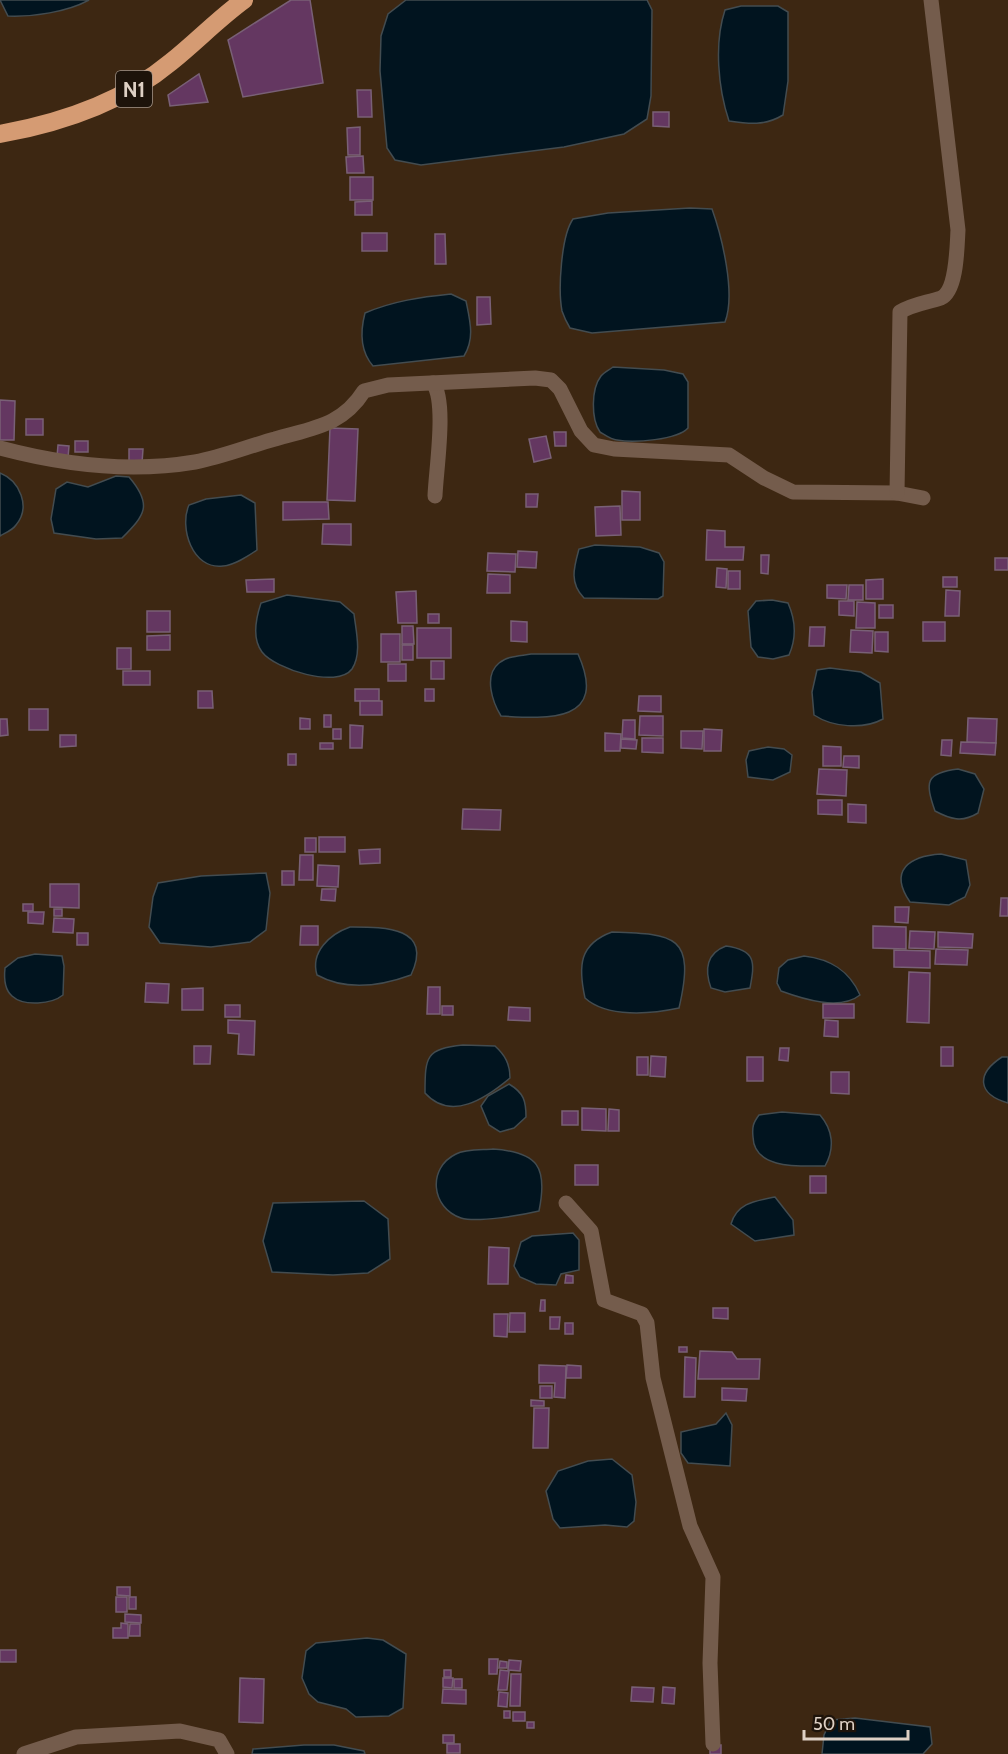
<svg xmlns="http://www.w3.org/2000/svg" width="1008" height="1754" viewBox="0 0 1008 1754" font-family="Cabin,sans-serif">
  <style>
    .water { fill: #01141f; stroke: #434c50; stroke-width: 1.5 }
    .building { fill: #643761; stroke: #796076; stroke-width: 1.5 }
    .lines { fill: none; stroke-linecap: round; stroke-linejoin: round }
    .minor { stroke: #745c4c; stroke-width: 15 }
    .highway { stroke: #d59b73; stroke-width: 18 }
    .labels { text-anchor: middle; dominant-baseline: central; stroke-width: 5; stroke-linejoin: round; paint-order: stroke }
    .shield { fill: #1d130a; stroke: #a4978c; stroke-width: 1.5 }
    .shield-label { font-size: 21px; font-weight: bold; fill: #ded0c4 }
  </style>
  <rect width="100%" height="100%" fill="#3d2712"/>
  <g class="water">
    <path d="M 0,0 L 89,0 C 67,12 33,17 8,16 Z"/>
    <path d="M 406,0 L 647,0 L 652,10 L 651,96 L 647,119 L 624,134 L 564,147 L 421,165 L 395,160 L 387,148 L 380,71 L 381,36 L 388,14 Z"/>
    <path d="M 741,6 L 778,6 L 788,12 L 788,81 L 783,115 C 765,126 749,124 729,121 C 718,88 714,43 725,10 Z"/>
    <path d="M 690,208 L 712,209 C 722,237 736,294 725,322 L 592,333 L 570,328 C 567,323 564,317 562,311 C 558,290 561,236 573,219 L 608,213 Z"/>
    <path d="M 451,294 L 466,301 C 470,321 475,338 464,356 L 373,366 C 360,351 360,332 365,313 C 393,301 421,297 451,294 Z"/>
    <path d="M 613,367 L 664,370 L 683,374 L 688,382 L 688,428 C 677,440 634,443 617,440 C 612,440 605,435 600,432 C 591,419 591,389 601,376 C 604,372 609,370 613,367 Z"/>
    <path d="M 0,473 C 20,481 31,507 16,525 C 13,530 5,533 0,536 Z"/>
    <path d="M 116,476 L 129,477 C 153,505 145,515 122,538 L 96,539 L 54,533 L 51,519 L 56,489 L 67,482 L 88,487 Z"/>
    <path d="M 241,495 L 255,503 L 257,550 C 248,556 235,565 223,566 C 192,570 179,527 189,505 L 206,499 Z"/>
    <path d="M 595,545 L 640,547 L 659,553 L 664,562 L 663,596 L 658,599 L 584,598 C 569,583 574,567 579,549 Z"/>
    <path d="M 287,595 L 340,602 L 354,614 C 356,631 362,654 352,669 C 337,689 275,669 262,652 C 252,639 256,618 261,603 Z"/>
    <path d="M 772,600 L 788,603 C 796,621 797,637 789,655 L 773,659 L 758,657 L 751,647 L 748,611 L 756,601 Z"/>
    <path d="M 531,654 L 578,654 C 609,723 548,719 501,716 C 493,703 483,676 499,663 C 507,656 520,656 531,654 Z"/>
    <path d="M 830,668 L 861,672 L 880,683 L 883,719 C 863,730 832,727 814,715 L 812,692 L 817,670 Z"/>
    <path d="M 768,747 L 784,749 L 792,755 L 790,772 L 773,780 L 748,777 L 746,760 L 749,751 Z"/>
    <path d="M 958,769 L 975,774 L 984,789 L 978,813 C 962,823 950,819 935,811 C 925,782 925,773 958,769 Z"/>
    <path d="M 941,854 L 966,860 L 970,885 L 965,897 L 949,905 L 910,902 C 888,870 910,856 941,854 Z"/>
    <path d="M 266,873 L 270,893 L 266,930 L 250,942 L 211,947 L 160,943 L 149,927 L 153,897 L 158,883 L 201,876 Z"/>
    <path d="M 350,927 C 383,927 434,926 411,975 C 381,986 346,991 317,975 C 310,952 330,934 350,927 Z"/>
    <path d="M 612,932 C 675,934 696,935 679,1008 C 651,1014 607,1018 585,998 C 578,966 579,944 612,932 Z"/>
    <path d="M 726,946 C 756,950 755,962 750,988 L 725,992 L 711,988 C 704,969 707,953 726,946 Z"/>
    <path d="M 35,954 L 62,956 L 64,966 L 63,995 C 52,1004 24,1007 12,996 C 4,989 4,977 5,968 L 18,958 Z"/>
    <path d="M 804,956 C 830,959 849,970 860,995 C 840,1011 803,999 781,991 L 777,983 L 779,968 L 788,960 Z"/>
    <path d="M 463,1045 L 495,1046 C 505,1055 510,1064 510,1078 C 486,1098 451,1122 425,1093 C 425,1056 426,1049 463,1045 Z"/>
    <path d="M 1002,1057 L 1008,1057 L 1008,1103 C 977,1094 976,1074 1002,1057 Z"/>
    <path d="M 509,1084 C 524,1093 526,1101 526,1117 L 514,1128 L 500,1132 L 489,1125 L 481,1106 L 488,1096 Z"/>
    <path d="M 782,1112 L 820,1115 C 833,1130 835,1148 825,1166 C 801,1166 754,1170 753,1137 C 752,1127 753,1123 759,1115 Z"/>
    <path d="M 493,1149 C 538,1152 548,1167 539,1211 C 522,1215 477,1223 461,1218 C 431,1208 427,1168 456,1154 C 465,1149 482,1150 493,1149 Z"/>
    <path d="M 775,1197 L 793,1220 L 794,1235 L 755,1241 L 731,1224 C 737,1203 755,1201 775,1197 Z"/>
    <path d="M 364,1201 L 388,1219 L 390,1259 L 368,1273 L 333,1275 L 272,1272 L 263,1241 L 273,1203 Z"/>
    <path d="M 573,1233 L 579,1240 L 579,1270 L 561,1274 L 556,1285 L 536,1284 L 520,1277 L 514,1266 L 521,1242 L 532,1236 Z"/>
    <path d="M 726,1413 L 732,1425 L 730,1466 L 688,1463 L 681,1453 L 681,1432 L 716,1424 Z"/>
    <path d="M 612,1459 L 632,1475 L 636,1502 L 634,1521 L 627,1527 L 605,1525 L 560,1528 L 553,1519 L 546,1491 L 558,1471 L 588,1461 Z"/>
    <path d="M 367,1638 L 383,1640 L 406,1654 L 403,1708 L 389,1716 L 356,1717 L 346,1709 L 318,1702 L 309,1694 L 302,1678 L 306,1651 L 316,1643 Z"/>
    <path d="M 855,1718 L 930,1727 L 932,1744 L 923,1754 L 822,1754 L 824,1735 L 831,1720 Z"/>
    <path d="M 304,1745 L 334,1745 L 364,1751 L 365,1754 L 252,1754 L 253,1749 Z"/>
  </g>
  <g class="building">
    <path d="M 291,0 L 310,0 L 323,83 L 243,97 L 228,40 Z"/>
    <path d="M 199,74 L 208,102 L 170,106 L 168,95 Z"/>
    <path d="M 357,90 L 371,90 L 372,117 L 358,117 Z"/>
    <path d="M 653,112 L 669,112 L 669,127 L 653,126 Z"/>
    <path d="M 360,127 L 360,155 L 348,155 L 347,128 Z"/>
    <path d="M 363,156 L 364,173 L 347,173 L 346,157 Z"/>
    <rect x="350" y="177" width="23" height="23"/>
    <path d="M 372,201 L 372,215 L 355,215 L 355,202 Z"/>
    <rect x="362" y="233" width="25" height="18"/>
    <path d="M 435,234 L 445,234 L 446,264 L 435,264 Z"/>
    <path d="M 477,297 L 490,297 L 491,324 L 477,325 Z"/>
    <path d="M 0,400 L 15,401 L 14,440 L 0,440 Z"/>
    <rect x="26" y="419" width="17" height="16"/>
    <path d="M 330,428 L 358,429 L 355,501 L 327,500 Z"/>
    <path d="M 554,432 L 566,432 L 566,446 L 555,446 Z"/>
    <path d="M 546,436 L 551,458 L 534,462 L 529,439 Z"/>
    <rect x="75" y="441" width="13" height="11"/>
    <path d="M 58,445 L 69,446 L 68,458 L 57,457 Z"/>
    <path d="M 129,449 L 143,449 L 142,463 L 129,463 Z"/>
    <path d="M 622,491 L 640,492 L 640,520 L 622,520 Z"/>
    <path d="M 526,494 L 538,494 L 537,507 L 526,507 Z"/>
    <path d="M 283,502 L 328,502 L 329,519 L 283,520 Z"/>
    <path d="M 620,506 L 621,535 L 596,536 L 595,507 Z"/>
    <path d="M 323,524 L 351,524 L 351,545 L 322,544 Z"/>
    <path d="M 707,530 L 725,531 L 725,547 L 744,547 L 743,560 L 706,560 Z"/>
    <path d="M 518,551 L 537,552 L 536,568 L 517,567 Z"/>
    <path d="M 488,553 L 516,554 L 515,572 L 487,571 Z"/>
    <path d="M 761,555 L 769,555 L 768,574 L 761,573 Z"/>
    <rect x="995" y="558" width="13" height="12"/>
    <path d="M 717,568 L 727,569 L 726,588 L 716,587 Z"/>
    <rect x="728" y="571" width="12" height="18"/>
    <path d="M 488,574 L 510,575 L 510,593 L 487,593 Z"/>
    <rect x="943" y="577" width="14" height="10"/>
    <path d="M 274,579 L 274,592 L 247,592 L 246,580 Z"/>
    <path d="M 883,579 L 883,599 L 866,599 L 866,580 Z"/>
    <path d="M 827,585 L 847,585 L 846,599 L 827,598 Z"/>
    <path d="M 849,585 L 863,585 L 863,600 L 848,600 Z"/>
    <path d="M 946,590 L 960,591 L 959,616 L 945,616 Z"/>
    <path d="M 416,591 L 417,623 L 398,623 L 396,592 Z"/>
    <path d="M 839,601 L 854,601 L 854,616 L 839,615 Z"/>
    <path d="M 857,602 L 875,603 L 875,628 L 856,628 Z"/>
    <rect x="879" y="605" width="14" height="13"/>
    <rect x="147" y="611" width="23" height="21"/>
    <rect x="428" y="614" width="11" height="9"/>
    <path d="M 511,621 L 527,622 L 527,642 L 511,641 Z"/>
    <rect x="923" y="622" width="22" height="19"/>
    <path d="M 402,626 L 413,626 L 414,644 L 402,644 Z"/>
    <path d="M 810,627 L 825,627 L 824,646 L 809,646 Z"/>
    <rect x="417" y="628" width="34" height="30"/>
    <path d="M 851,630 L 873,631 L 872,653 L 850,652 Z"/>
    <path d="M 875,632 L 888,632 L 888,652 L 875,651 Z"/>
    <rect x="381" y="634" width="19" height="28"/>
    <path d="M 170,635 L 170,650 L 147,650 L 147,636 Z"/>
    <rect x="402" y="645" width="11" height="15"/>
    <rect x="117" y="648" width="14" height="21"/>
    <rect x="431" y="661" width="13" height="18"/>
    <rect x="388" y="664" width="18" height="17"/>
    <rect x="123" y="671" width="27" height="14"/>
    <rect x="355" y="689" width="24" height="12"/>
    <rect x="425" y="689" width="9" height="12"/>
    <path d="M 198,691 L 212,691 L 213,708 L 198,708 Z"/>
    <path d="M 639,696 L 661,696 L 661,712 L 638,711 Z"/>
    <rect x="360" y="701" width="22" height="14"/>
    <rect x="29" y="709" width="19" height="21"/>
    <rect x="324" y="715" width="7" height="12"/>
    <path d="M 640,716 L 663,716 L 663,736 L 639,735 Z"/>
    <path d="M 300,718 L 310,719 L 310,729 L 300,729 Z"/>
    <path d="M 968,718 L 997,719 L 996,743 L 967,742 Z"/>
    <path d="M 0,719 L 7,719 L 8,735 L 0,736 Z"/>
    <path d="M 623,720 L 635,720 L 635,739 L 622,738 Z"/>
    <path d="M 350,725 L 363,726 L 362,748 L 350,748 Z"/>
    <rect x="333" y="729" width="8" height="10"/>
    <path d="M 704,729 L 722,730 L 721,751 L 704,751 Z"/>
    <path d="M 681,731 L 703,731 L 702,749 L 681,748 Z"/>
    <path d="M 605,733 L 621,734 L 620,751 L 605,751 Z"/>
    <path d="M 60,735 L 76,735 L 76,746 L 60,747 Z"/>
    <path d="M 642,738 L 663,738 L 663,753 L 642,752 Z"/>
    <path d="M 621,739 L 637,740 L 636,749 L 621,748 Z"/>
    <path d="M 942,740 L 952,740 L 951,756 L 941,755 Z"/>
    <path d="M 961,742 L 996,743 L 995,755 L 960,753 Z"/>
    <rect x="320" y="743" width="13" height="6"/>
    <path d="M 823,746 L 841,747 L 841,766 L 823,766 Z"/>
    <rect x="288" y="754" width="8" height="11"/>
    <path d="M 844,756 L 859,756 L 859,768 L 843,767 Z"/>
    <path d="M 819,769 L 847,770 L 846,796 L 817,794 Z"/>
    <path d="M 818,800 L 842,800 L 842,815 L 818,814 Z"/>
    <path d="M 848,804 L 866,805 L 866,823 L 848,822 Z"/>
    <path d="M 463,809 L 501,810 L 500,830 L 462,829 Z"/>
    <rect x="319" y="837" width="26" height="15"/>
    <rect x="305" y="838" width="11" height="14"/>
    <path d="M 380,849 L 380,863 L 360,864 L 359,850 Z"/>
    <path d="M 300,855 L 313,855 L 313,880 L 299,880 Z"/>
    <path d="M 318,865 L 339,866 L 338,887 L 317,886 Z"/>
    <rect x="282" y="871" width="12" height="14"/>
    <path d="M 50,884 L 79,884 L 79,908 L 50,907 Z"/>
    <path d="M 322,889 L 336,889 L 335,901 L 321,900 Z"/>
    <path d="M 1001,898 L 1008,898 L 1008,916 L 1000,916 Z"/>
    <rect x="23" y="904" width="10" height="7"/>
    <path d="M 895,907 L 909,907 L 908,923 L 895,922 Z"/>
    <rect x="54" y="909" width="8" height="7"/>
    <path d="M 28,912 L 44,912 L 43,924 L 28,923 Z"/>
    <path d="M 54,918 L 74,919 L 73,933 L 53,932 Z"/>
    <path d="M 301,926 L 318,926 L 318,945 L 300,945 Z"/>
    <path d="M 873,926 L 906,927 L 906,949 L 873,948 Z"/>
    <path d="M 910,931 L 935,932 L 934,949 L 909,948 Z"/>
    <path d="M 938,932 L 973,934 L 972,948 L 938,947 Z"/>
    <rect x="77" y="933" width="11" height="12"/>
    <path d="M 936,949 L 968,950 L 967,965 L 935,964 Z"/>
    <path d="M 894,950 L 930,951 L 930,968 L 894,967 Z"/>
    <path d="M 909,972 L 930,973 L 929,1023 L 907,1022 Z"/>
    <path d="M 146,983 L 169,984 L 168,1003 L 145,1002 Z"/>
    <path d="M 428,987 L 440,987 L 440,1014 L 427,1014 Z"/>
    <path d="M 203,988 L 203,1010 L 182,1010 L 182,989 Z"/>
    <rect x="823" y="1004" width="31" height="14"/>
    <rect x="225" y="1005" width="15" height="12"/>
    <rect x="442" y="1006" width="11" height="9"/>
    <path d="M 509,1007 L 530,1008 L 530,1021 L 508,1020 Z"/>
    <path d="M 228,1020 L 255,1021 L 254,1055 L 238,1054 L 239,1034 L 228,1033 Z"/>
    <path d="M 825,1020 L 838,1021 L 838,1037 L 824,1036 Z"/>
    <path d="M 194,1046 L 211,1046 L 210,1064 L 194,1064 Z"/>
    <rect x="941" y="1047" width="12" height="19"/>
    <path d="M 780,1048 L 789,1048 L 788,1061 L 779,1060 Z"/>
    <path d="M 651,1056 L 666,1057 L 665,1077 L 650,1076 Z"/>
    <rect x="637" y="1057" width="11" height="18"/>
    <rect x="747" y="1057" width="16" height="24"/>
    <path d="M 831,1072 L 849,1072 L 849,1094 L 831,1093 Z"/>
    <path d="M 582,1108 L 606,1109 L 606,1131 L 582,1130 Z"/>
    <path d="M 609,1109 L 619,1110 L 619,1131 L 608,1131 Z"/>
    <rect x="562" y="1111" width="16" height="14"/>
    <rect x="575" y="1165" width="23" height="20"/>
    <rect x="810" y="1176" width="16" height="17"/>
    <path d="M 489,1247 L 509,1248 L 508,1284 L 488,1284 Z"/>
    <path d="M 566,1275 L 573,1276 L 573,1283 L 565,1283 Z"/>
    <path d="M 541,1300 L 545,1300 L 545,1311 L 540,1311 Z"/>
    <path d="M 713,1308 L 728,1308 L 728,1319 L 713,1318 Z"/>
    <path d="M 510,1313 L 525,1313 L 525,1332 L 509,1332 Z"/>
    <path d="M 494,1314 L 508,1314 L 507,1337 L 494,1336 Z"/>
    <path d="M 550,1317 L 560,1317 L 559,1329 L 550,1329 Z"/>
    <rect x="565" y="1323" width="8" height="11"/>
    <rect x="679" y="1347" width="8" height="5"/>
    <path d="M 700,1351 L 732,1352 L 737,1359 L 760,1359 L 759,1379 L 698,1379 Z"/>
    <path d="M 685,1357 L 696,1358 L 695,1397 L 684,1397 Z"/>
    <path d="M 539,1365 L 566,1366 L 565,1398 L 554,1397 L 555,1383 L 539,1383 Z"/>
    <path d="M 567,1365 L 581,1366 L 581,1378 L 566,1378 Z"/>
    <rect x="540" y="1386" width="12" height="12"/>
    <path d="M 722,1388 L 747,1389 L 746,1401 L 722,1400 Z"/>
    <path d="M 531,1400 L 544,1401 L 544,1406 L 531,1406 Z"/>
    <path d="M 534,1408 L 549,1408 L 548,1448 L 533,1448 Z"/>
    <path d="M 117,1587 L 130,1587 L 130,1596 L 117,1595 Z"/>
    <rect x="116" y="1597" width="11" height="15"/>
    <rect x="129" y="1597" width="7" height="12"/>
    <path d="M 125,1614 L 141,1615 L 141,1623 L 125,1622 Z"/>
    <path d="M 121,1623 L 128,1624 L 128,1638 L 113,1638 L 113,1628 L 121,1628 Z"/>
    <path d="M 130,1624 L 140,1624 L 140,1636 L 129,1636 Z"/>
    <rect x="0" y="1650" width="16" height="12"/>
    <path d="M 489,1659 L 498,1659 L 497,1674 L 489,1674 Z"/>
    <path d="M 509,1660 L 521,1661 L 520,1671 L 508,1670 Z"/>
    <path d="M 500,1661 L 507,1662 L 507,1668 L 499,1668 Z"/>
    <rect x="444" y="1670" width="7" height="7"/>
    <path d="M 500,1670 L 509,1671 L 507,1690 L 498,1690 Z"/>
    <path d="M 511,1674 L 521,1674 L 520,1706 L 510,1706 Z"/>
    <path d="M 240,1678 L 264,1679 L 263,1723 L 239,1722 Z"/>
    <path d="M 443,1678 L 453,1678 L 452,1688 L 443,1687 Z"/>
    <rect x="454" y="1679" width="8" height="9"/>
    <path d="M 632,1687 L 654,1688 L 653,1702 L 631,1701 Z"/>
    <path d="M 663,1687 L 675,1688 L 674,1704 L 662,1703 Z"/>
    <path d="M 443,1689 L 466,1690 L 466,1704 L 442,1703 Z"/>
    <path d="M 499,1692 L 508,1693 L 507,1707 L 498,1706 Z"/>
    <rect x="504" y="1711" width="6" height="7"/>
    <rect x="513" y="1712" width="12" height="9"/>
    <rect x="527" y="1722" width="7" height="6"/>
    <rect x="443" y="1735" width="11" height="8"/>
    <rect x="447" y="1744" width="13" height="9"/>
    <rect x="710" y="1745" width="11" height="9"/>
  </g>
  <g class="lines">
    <g class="minor">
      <path d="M 433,383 C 447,402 436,469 435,496"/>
      <path d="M 0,448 C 64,465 130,473 195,462 C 222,457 249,446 275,439 C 312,428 342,426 364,391 L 388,385 L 535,378 L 551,380 L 560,389 L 581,431 L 594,445 L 614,449 L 729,455 L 764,478 L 793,492 L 897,493 L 923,498"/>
      <path d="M 897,493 L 900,312 C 913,304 926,303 941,298 C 957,291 957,246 958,230 L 931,0"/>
      <path d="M 566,1203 L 591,1231 L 604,1300 L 642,1314 L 647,1323 L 653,1378 L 690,1526 L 713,1577 L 710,1663 L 713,1744"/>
      <path d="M 24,1754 L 76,1737 L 180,1731 L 219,1740 L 227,1754"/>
    </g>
    <path class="highway" d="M 0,134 C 61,123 123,102 171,62 C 196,42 218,19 244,0"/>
  </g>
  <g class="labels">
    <rect class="shield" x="116" y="71" width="36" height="36" rx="4.5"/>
    <g class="shield-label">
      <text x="134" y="89">N1</text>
    </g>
  </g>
  <path d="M804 1730v9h104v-9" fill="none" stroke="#ded0c4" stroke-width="3"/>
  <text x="813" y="1730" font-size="18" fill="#ded0c4" stroke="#1d130a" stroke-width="4.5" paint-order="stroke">50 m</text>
</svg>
